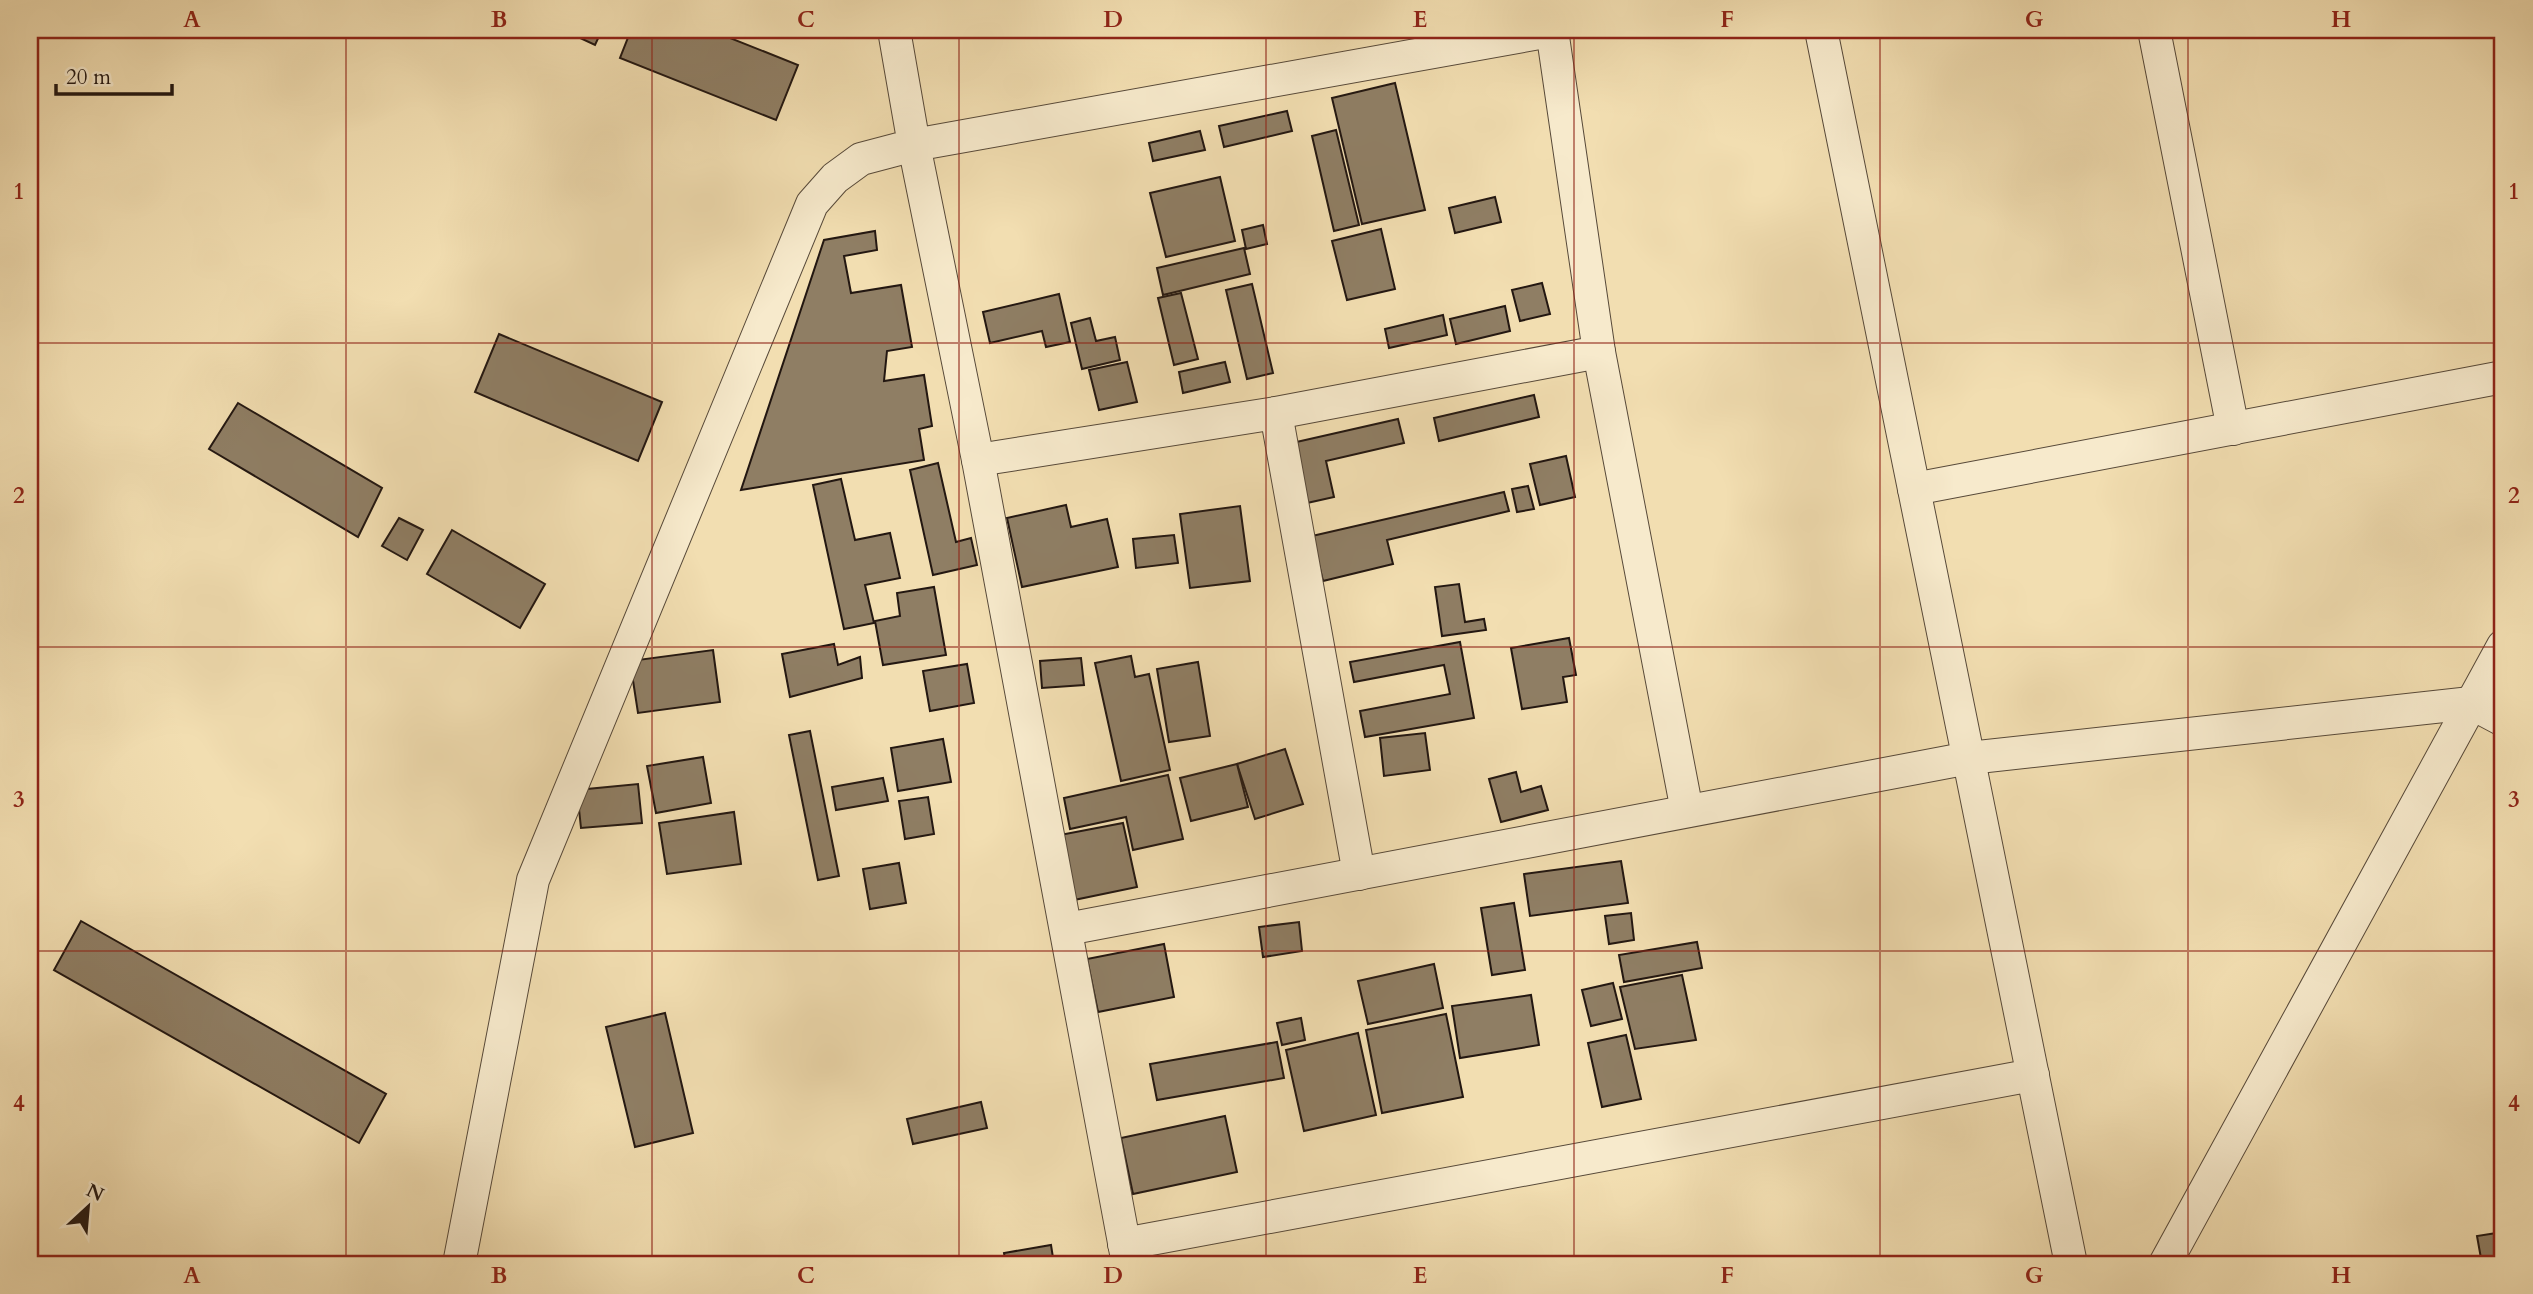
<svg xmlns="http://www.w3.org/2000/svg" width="2533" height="1294" viewBox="0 0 2533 1294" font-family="Cardo,serif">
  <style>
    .building { fill: #8f7e64; stroke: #231711; stroke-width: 2 }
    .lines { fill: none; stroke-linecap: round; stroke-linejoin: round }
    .minor-casing { stroke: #574939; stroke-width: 34 }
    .minor { stroke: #f7eacc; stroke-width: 32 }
    .grid { fill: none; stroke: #8f2418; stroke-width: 2; stroke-opacity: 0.55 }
    .neatline { fill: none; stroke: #8f2418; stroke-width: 2.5 }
    .grid-label { font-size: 23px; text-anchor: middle; font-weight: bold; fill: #8f2418 }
  </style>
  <rect width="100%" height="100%" fill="#f2deb1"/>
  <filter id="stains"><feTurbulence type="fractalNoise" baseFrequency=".00286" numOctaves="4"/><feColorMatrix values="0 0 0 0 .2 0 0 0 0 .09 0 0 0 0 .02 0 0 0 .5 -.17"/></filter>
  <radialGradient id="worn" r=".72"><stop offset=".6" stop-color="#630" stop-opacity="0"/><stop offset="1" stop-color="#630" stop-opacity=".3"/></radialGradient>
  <g class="building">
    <path d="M 563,30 L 602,30 L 595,45 Z"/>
    <path d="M 631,30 L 710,30 L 798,65 L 776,120 L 620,58 Z"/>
    <path d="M 1395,83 L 1425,210 L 1362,224 L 1332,98 Z"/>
    <path d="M 1287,111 L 1292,131 L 1224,147 L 1219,126 Z"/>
    <path d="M 1336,130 L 1359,225 L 1334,231 L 1312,136 Z"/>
    <path d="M 1200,131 L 1205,150 L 1153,161 L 1149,143 Z"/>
    <path d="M 1220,177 L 1235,241 L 1166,257 L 1150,193 Z"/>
    <path d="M 1495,197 L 1501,222 L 1455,233 L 1449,208 Z"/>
    <path d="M 1263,225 L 1267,244 L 1246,249 L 1242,230 Z"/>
    <path d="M 1381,229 L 1395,289 L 1347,300 L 1332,241 Z"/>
    <path d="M 875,231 L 877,250 L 844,256 L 851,293 L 901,285 L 912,347 L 887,351 L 884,381 L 924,375 L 932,426 L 919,429 L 924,460 L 741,490 L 824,240 Z"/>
    <path d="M 1244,248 L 1250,274 L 1163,295 L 1157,268 Z"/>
    <path d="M 1542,283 L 1550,314 L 1520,321 L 1512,290 Z"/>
    <path d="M 1252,284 L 1273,373 L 1247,379 L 1226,290 Z"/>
    <path d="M 1181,293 L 1198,359 L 1174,365 L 1158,298 Z"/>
    <path d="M 1059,294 L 1070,342 L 1046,347 L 1042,331 L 990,343 L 983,312 Z"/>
    <path d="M 1505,306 L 1510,331 L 1456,344 L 1450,319 Z"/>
    <path d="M 1443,315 L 1447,335 L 1389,348 L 1385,329 Z"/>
    <path d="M 1090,318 L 1096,341 L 1115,337 L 1120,360 L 1082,369 L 1071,323 Z"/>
    <path d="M 499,334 L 662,402 L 638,461 L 475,392 Z"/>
    <path d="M 1127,362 L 1137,402 L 1099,410 L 1089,370 Z"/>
    <path d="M 1225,362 L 1230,382 L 1183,393 L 1179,372 Z"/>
    <path d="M 1534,395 L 1539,417 L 1439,441 L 1434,418 Z"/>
    <path d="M 238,403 L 382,488 L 358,537 L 209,449 Z"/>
    <path d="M 1398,419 L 1404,443 L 1326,461 L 1334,497 L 1307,503 L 1292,443 Z"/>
    <path d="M 1566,456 L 1575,497 L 1540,505 L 1530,464 Z"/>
    <path d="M 938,463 L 956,542 L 971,538 L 977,565 L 933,575 L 910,470 Z"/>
    <path d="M 841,479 L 855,540 L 890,533 L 900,578 L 865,585 L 874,623 L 844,629 L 813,485 Z"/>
    <path d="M 1528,486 L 1534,509 L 1517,512 L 1512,489 Z"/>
    <path d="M 1504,492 L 1509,511 L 1387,540 L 1393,564 L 1323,581 L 1312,536 Z"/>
    <path d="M 1066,505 L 1071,527 L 1107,519 L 1118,567 L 1022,587 L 1007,518 Z"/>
    <path d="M 1240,506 L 1250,581 L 1190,588 L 1180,514 Z"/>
    <path d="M 399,518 L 423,530 L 407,560 L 382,546 Z"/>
    <path d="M 452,530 L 545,584 L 520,628 L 427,574 Z"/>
    <path d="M 1174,535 L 1178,563 L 1136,568 L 1133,539 Z"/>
    <path d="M 1459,584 L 1465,622 L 1484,619 L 1486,630 L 1442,636 L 1435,587 Z"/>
    <path d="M 934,587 L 946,655 L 883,665 L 875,621 L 900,616 L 897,593 Z"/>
    <path d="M 1569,638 L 1576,675 L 1563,677 L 1567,702 L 1522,709 L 1511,648 Z"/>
    <path d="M 1460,642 L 1474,718 L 1365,737 L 1360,711 L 1450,694 L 1444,665 L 1354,682 L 1350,662 Z"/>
    <path d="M 834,644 L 838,665 L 860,657 L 862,678 L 790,697 L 782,654 Z"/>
    <path d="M 713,650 L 720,702 L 638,713 L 630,661 Z"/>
    <path d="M 1131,656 L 1135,677 L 1149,674 L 1170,770 L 1121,781 L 1095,663 Z"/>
    <path d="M 1081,658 L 1084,685 L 1042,688 L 1040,661 Z"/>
    <path d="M 1198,662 L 1210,736 L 1169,742 L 1157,669 Z"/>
    <path d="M 967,664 L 974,703 L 930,711 L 923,671 Z"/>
    <path d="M 810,731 L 839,876 L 818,880 L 789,735 Z"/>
    <path d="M 1425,733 L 1430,770 L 1384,776 L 1380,738 Z"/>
    <path d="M 943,739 L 951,782 L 898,791 L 891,748 Z"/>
    <path d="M 1285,749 L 1303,804 L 1255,819 L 1237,764 Z"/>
    <path d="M 703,757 L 711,803 L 656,813 L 647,766 Z"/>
    <path d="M 1237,764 L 1248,807 L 1191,821 L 1180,778 Z"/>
    <path d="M 1516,772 L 1521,792 L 1541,786 L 1548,810 L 1501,822 L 1489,779 Z"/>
    <path d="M 1168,775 L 1183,839 L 1133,850 L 1126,817 L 1070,829 L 1064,798 Z"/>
    <path d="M 883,778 L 888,801 L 836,810 L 832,787 Z"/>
    <path d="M 638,784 L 642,823 L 581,828 L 577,790 Z"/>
    <path d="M 928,797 L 934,834 L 905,839 L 899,801 Z"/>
    <path d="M 734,812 L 741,864 L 667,874 L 659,823 Z"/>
    <path d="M 1123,823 L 1137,887 L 1074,900 L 1060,835 Z"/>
    <path d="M 1621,861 L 1628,903 L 1530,916 L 1524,874 Z"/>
    <path d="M 899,863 L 906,903 L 870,909 L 863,869 Z"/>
    <path d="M 1514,903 L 1525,970 L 1492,975 L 1481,908 Z"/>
    <path d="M 1631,913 L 1634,940 L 1609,944 L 1605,916 Z"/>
    <path d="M 81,921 L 386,1094 L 359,1143 L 54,970 Z"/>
    <path d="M 1299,922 L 1302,951 L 1263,957 L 1259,927 Z"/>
    <path d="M 1697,942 L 1702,968 L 1624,982 L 1619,955 Z"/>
    <path d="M 1164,944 L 1174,997 L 1098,1012 L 1087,959 Z"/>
    <path d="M 1434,964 L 1443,1008 L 1368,1024 L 1358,981 Z"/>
    <path d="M 1682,975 L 1696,1040 L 1635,1049 L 1620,987 Z"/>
    <path d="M 1613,983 L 1622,1019 L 1591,1026 L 1582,990 Z"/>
    <path d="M 1531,995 L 1539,1045 L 1460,1058 L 1452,1006 Z"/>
    <path d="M 665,1013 L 693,1133 L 635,1147 L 606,1027 Z"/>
    <path d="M 1446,1014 L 1463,1097 L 1382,1113 L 1366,1030 Z"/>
    <path d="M 1301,1018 L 1305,1040 L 1282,1045 L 1277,1023 Z"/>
    <path d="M 1358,1033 L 1376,1115 L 1304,1131 L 1286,1050 Z"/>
    <path d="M 1626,1035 L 1641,1099 L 1602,1107 L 1588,1043 Z"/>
    <path d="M 1277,1042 L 1284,1078 L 1157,1100 L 1150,1064 Z"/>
    <path d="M 981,1102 L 987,1128 L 913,1144 L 907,1119 Z"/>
    <path d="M 1225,1116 L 1237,1172 L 1133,1194 L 1121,1138 Z"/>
    <path d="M 2503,1232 L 2503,1264 L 2482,1264 L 2477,1236 Z"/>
    <path d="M 1051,1245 L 1054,1264 L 1006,1264 L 1004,1253 Z"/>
  </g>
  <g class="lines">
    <defs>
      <g id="minor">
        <path d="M 1552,30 L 1599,352"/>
        <path d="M 1821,30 L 2071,1264"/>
        <path d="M 2154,30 L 2233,429"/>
        <path d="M 1276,413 L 1359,874"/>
        <path d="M 978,460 L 1276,413 L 1599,352 L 1687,811"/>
        <path d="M 1914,489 L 2503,377"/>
        <path d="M 1067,929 L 1969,758 L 2471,703 L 2503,720"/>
        <path d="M 1124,1244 L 2033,1075"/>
        <path d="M 459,1264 L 533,880 L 812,204 L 835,178 L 861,159 L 914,145 L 894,30"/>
        <path d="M 1128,1264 L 978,460 L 914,145 L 1556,30"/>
        <path d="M 2165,1264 L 2503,646"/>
      </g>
    </defs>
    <use href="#minor" class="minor-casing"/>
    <use href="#minor" class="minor"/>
  </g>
  <path class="grid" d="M 346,30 L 346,1264M 652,30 L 652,1264M 959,30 L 959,1264M 1266,30 L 1266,1264M 1574,30 L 1574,1264M 1880,30 L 1880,1264M 2188,30 L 2188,1264M 30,343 L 2503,343M 30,647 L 2503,647M 30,951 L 2503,951"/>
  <rect width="2533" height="1294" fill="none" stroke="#f2deb1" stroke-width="77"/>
  <g transform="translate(88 1207) rotate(26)" stroke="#f7eacc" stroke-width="5" paint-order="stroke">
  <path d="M0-5L12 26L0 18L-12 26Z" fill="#231711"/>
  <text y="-10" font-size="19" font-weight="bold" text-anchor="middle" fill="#231711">N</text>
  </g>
  <path d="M56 84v10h116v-10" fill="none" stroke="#231711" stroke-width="3.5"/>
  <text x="66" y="84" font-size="21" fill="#231711" stroke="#f7eacc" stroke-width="5" paint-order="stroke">20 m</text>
  <rect x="38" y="38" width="2456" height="1218" class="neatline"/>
  <g class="grid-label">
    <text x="192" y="27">A</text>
    <text x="499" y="27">B</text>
    <text x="806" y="27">C</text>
    <text x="1113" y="27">D</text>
    <text x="1420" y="27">E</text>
    <text x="1727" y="27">F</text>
    <text x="2034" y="27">G</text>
    <text x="2341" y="27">H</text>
    <text x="19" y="199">1</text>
    <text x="2514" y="199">1</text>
    <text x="19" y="503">2</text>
    <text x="2514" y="503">2</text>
    <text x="19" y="807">3</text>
    <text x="2514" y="807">3</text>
    <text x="19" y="1111">4</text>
    <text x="2514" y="1111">4</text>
    <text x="192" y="1283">A</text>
    <text x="499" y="1283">B</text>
    <text x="806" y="1283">C</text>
    <text x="1113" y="1283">D</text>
    <text x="1420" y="1283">E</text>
    <text x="1727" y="1283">F</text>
    <text x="2034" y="1283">G</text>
    <text x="2341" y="1283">H</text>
  </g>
  <rect width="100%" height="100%" filter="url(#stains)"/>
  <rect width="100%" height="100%" fill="url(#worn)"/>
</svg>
